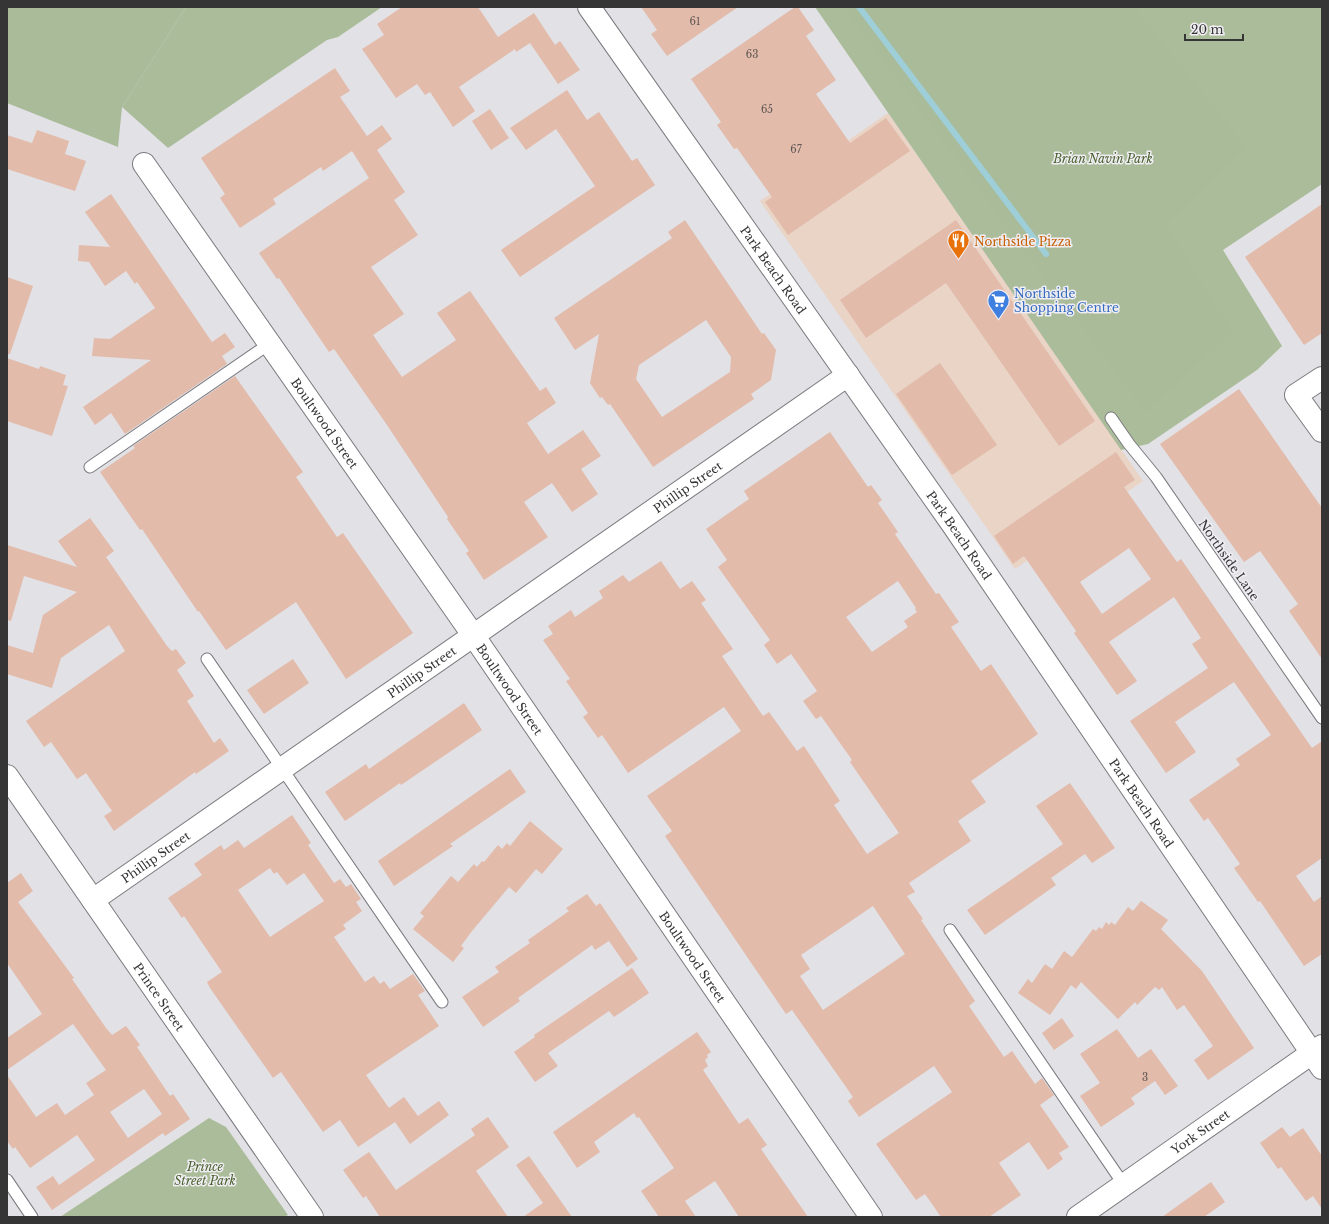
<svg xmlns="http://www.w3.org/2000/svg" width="1329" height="1224" viewBox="0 0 1329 1224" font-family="'Libre Baskerville',serif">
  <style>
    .commercial { fill: #e9d4c6 }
    .green { fill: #abbc9a }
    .forest { fill: #a9bb99 }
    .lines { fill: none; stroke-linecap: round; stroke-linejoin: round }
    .stream { stroke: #9eced7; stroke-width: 6 }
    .building { fill: #e2bbab; fill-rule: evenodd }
    .lane-casing { stroke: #7b7a7f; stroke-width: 13 }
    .street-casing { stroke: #7b7a7f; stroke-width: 24 }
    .secondary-casing { stroke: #7b7a7f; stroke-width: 24 }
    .lane { stroke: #fff; stroke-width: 11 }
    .street { stroke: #fff; stroke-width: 22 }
    .secondary { stroke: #fff; stroke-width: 22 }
    .labels { text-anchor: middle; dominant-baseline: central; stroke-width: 3; stroke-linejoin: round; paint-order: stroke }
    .number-label { font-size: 10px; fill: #605653 }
    .park-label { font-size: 12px; font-style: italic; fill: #49612e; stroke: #f0eef3 }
    .food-label { font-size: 12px; fill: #c56008; stroke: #f0eef3; text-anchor: start }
    .street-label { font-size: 12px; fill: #353536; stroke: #f0eef3 }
    .shop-label { font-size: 12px; fill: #366cbe; stroke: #f0eef3; text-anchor: start }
  </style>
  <rect width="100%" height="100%" fill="#e2e1e6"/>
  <path class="commercial" d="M 888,113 L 1143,481 L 1015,569 L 760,201 Z"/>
  <g class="green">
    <path d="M 186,7 L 382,7 L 338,37 L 327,40 L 168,148 L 122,107 Z"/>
    <path d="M 815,7 L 1322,7 L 1322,184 L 1223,250 L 1282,346 L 1257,370 L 1148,444 L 1121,450 Z"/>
    <path d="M 209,1118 L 226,1127 L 288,1215 L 283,1217 L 60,1217 Z"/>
  </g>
  <g class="forest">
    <path d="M 7,7 L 186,7 L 122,107 L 118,147 L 7,103 Z"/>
    <path d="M 843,7 L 1134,7 L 1246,147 L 1166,224 L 1232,332 L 1145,412 Z"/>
  </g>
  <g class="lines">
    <path class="stream" d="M 859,7 L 1046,254"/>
  </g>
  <g class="building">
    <path d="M 402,7 L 478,7 L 498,37 L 534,13 L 555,45 L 560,41 L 580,70 L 558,84 L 530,43 L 516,52 L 515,49 L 459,87 L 475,111 L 453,127 L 430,92 L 425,95 L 417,84 L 396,98 L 362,49 L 384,35 L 377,24 Z"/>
    <path d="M 641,7 L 738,7 L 667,56 L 651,34 L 657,30 Z"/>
    <path d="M 795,7 L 798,7 L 814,30 L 806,36 L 836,80 L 816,94 L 850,143 L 886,118 L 910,151 L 788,235 L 765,202 L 772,197 L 737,148 L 734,149 L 717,125 L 721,122 L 691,79 Z"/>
    <path d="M 335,68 L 350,91 L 340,97 L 367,136 L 382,125 L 392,139 L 377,150 L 405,192 L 394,200 L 418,235 L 371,267 L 404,314 L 373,335 L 402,377 L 456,340 L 437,313 L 470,291 L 540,391 L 546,387 L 556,403 L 527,423 L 548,454 L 583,430 L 601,456 L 581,469 L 598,494 L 572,512 L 552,483 L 524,502 L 548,537 L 484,580 L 466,553 L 469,551 L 447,519 L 448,517 L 387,425 L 334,349 L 329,352 L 279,278 L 277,279 L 259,253 L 369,178 L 352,151 L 323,171 L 321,167 L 273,199 L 276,204 L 240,228 L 220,198 L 225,194 L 201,158 Z"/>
    <path d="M 567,90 L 587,120 L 599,112 L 632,161 L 637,158 L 655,185 L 520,277 L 501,250 L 595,186 L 556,129 L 526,150 L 510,128 Z"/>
    <path d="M 490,109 L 509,138 L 491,150 L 472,121 Z"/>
    <path d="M 37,130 L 69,141 L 65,154 L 86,161 L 75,191 L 7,169 L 7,135 L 32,143 Z"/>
    <path d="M 111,194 L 212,342 L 225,333 L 235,347 L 222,356 L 227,364 L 125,434 L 111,413 L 95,425 L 83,407 L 151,360 L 92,356 L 94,338 L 110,339 L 155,308 L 137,282 L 135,284 L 126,271 L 105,286 L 89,262 L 78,261 L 79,245 L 110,247 L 85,212 Z"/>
    <path d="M 1322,204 L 1322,333 L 1304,345 L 1245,257 Z"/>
    <path d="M 685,220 L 762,334 L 764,333 L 776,350 L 771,380 L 751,394 L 754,399 L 653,467 L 610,404 L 608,405 L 602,397 L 600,398 L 590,383 L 599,334 L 575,350 L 554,318 L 672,238 L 668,232 ZM 706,320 L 731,357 L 730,372 L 662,417 L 636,379 L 639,365 Z"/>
    <path d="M 956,220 L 1095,421 L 1059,446 L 946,283 L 866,338 L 840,300 Z"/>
    <path d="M 7,277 L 33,286 L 10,354 L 7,354 Z"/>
    <path d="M 7,358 L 39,369 L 40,366 L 66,375 L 63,385 L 68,386 L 52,436 L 7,421 Z"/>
    <path d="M 940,363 L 997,445 L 952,475 L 896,394 Z"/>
    <path d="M 235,376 L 303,472 L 296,477 L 337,537 L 343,533 L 413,633 L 346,679 L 296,602 L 226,650 L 199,611 L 198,612 L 142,529 L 140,530 L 100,472 L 135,448 L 133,446 Z"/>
    <path d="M 1239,389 L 1322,508 L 1322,659 L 1289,611 L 1298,604 L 1260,551 L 1244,562 L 1160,444 Z"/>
    <path d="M 830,432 L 868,487 L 871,485 L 882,500 L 878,503 L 898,532 L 895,534 L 936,594 L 939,593 L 959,622 L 951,627 L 981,671 L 991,664 L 1038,734 L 971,781 L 986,802 L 958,821 L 971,841 L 909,883 L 915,892 L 907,896 L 923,919 L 921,920 L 975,1001 L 969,1006 L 1004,1057 L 1012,1051 L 1035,1084 L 1042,1078 L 1054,1095 L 1040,1105 L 1069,1147 L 1059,1153 L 1063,1159 L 1048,1170 L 1029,1142 L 999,1163 L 1021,1195 L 989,1217 L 941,1217 L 925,1194 L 916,1200 L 876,1144 L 952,1092 L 934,1066 L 859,1117 L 848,1101 L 853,1097 L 792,1010 L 786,1014 L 665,836 L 672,831 L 647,796 L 741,731 L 724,707 L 628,773 L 602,735 L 598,738 L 583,717 L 588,713 L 566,681 L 570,679 L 543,640 L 553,634 L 548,626 L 571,610 L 575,617 L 603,598 L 599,591 L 623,575 L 629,582 L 661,561 L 680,589 L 692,581 L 706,600 L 701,603 L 733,649 L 722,656 L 763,716 L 769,712 L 797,751 L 804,746 L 840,801 L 834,805 L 867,854 L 899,833 L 850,762 L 852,760 L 821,716 L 816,719 L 803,701 L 817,691 L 791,654 L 777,664 L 764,645 L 770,640 L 718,567 L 727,560 L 706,529 L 749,499 L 744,491 ZM 898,581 L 916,608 L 915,609 L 917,612 L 904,621 L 908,627 L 872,652 L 846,617 ZM 873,906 L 905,954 L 823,1010 L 800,976 L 810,969 L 801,955 Z"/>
    <path d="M 1116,452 L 1135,480 L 1124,487 L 1177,562 L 1181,559 L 1312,748 L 1322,741 L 1322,858 L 1296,876 L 1314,902 L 1322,896 L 1322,954 L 1304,966 L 1260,901 L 1258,902 L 1234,868 L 1240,864 L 1208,818 L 1204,821 L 1189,800 L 1240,765 L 1236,759 L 1271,735 L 1234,682 L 1175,722 L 1196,752 L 1166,773 L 1130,721 L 1208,668 L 1192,644 L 1201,638 L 1174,597 L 1109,642 L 1137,681 L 1117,695 L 1074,633 L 1076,631 L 1024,556 L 1013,564 L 994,536 ZM 1129,548 L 1151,579 L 1102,614 L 1080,582 Z"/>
    <path d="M 90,518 L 114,551 L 106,557 L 167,646 L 172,651 L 176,649 L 186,663 L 177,670 L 194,696 L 187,701 L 214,743 L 220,738 L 229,751 L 196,774 L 195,772 L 114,831 L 104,816 L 112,811 L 86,773 L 77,779 L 51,742 L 44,747 L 26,721 L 125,651 L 109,625 L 61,658 L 52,688 L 7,674 L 7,645 L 33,653 L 43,615 L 77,592 L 24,576 L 11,621 L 7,620 L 7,545 L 77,567 L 58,541 Z"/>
    <path d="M 293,659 L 309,683 L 264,714 L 247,690 Z"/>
    <path d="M 464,703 L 482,730 L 401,785 L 400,783 L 345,821 L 325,792 L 366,764 L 369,769 Z"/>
    <path d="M 510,769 L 526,792 L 450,844 L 453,846 L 394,886 L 378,861 Z"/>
    <path d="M 1070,783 L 1115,848 L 1092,863 L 1085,854 L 1051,878 L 1056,885 L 985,935 L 967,910 L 1063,844 L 1036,806 Z"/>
    <path d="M 292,815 L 311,843 L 308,845 L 334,883 L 340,879 L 346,887 L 351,884 L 361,899 L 356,902 L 362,911 L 343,925 L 346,929 L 334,937 L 365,982 L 374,976 L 380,984 L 384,981 L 390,989 L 413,974 L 425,991 L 418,995 L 439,1026 L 366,1075 L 389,1108 L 404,1097 L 418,1116 L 439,1101 L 449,1115 L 410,1144 L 395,1122 L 358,1147 L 340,1120 L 323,1132 L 281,1072 L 273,1078 L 210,988 L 207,982 L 222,972 L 184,916 L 182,918 L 168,898 L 202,875 L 194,864 L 221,845 L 224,850 L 238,840 L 244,848 ZM 270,868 L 274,874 L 277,872 L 287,885 L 304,873 L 324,901 L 270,937 L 238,890 Z"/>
    <path d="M 530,821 L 563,849 L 542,874 L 536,869 L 516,893 L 509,887 L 472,931 L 461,946 L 464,948 L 453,962 L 413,929 L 424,916 L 420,913 L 451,876 L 458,882 L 474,864 L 477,867 L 482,861 L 484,862 L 498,845 L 502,849 L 507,843 L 510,846 Z"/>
    <path d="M 21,873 L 33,891 L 18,902 L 74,978 L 72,979 L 106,1028 L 112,1035 L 126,1026 L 140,1045 L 137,1047 L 170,1096 L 173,1094 L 190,1119 L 165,1136 L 163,1133 L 52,1210 L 36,1187 L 53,1176 L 59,1185 L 95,1160 L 77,1135 L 30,1168 L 15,1147 L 13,1149 L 7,1141 L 7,1075 L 36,1117 L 57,1103 L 65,1115 L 94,1095 L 86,1083 L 106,1070 L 73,1024 L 7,1070 L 7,1038 L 42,1014 L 7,963 L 7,883 ZM 144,1089 L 162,1114 L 128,1138 L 110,1112 Z"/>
    <path d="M 587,894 L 596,906 L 600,903 L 638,959 L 627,967 L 609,941 L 595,950 L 592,945 L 518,998 L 520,1001 L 483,1027 L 462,997 L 499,972 L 495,967 L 530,943 L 528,940 L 569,911 L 566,908 Z"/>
    <path d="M 1141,901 L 1168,920 L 1161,929 L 1202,971 L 1254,1048 L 1208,1080 L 1194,1060 L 1213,1046 L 1184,1005 L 1177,1010 L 1162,987 L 1159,990 L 1155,987 L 1137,1005 L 1135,1002 L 1118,1019 L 1081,982 L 1076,989 L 1071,985 L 1050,1015 L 1018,993 L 1028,979 L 1032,983 L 1045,964 L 1052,969 L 1064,951 L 1072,957 L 1093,929 L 1096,931 L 1099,927 L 1102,929 L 1106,922 L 1109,925 L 1111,922 L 1115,925 L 1128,907 L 1133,911 Z"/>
    <path d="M 632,968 L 649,993 L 614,1017 L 609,1011 L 548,1053 L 558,1066 L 535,1082 L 514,1052 L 535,1037 L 534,1035 Z"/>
    <path d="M 1062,1018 L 1074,1036 L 1054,1050 L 1042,1033 Z"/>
    <path d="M 1117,1029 L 1138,1058 L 1151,1049 L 1178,1086 L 1165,1095 L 1155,1081 L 1131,1098 L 1135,1104 L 1101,1127 L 1080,1096 L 1100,1083 L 1080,1054 Z"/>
    <path d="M 697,1032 L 711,1052 L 707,1055 L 708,1057 L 705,1060 L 708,1066 L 703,1070 L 739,1124 L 748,1118 L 767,1145 L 761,1149 L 808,1217 L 739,1217 L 715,1181 L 685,1201 L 696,1217 L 659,1217 L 641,1191 L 674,1168 L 639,1117 L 637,1118 L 634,1113 L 594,1142 L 600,1152 L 577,1168 L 553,1132 Z"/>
    <path d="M 488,1117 L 509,1147 L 476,1171 L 508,1217 L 380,1217 L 366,1196 L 363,1198 L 343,1170 L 369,1152 L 396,1190 L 475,1135 L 471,1129 Z"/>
    <path d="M 1282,1127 L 1290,1137 L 1303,1128 L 1322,1156 L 1322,1209 L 1313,1196 L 1306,1201 L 1281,1167 L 1278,1169 L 1260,1143 Z"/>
    <path d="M 529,1156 L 572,1217 L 523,1217 L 543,1203 L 516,1165 Z"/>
    <path d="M 1211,1182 L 1225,1202 L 1204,1217 L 1162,1217 Z"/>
  </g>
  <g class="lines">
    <defs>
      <g id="lane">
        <path d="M 1111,418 L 1129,444 L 1156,477 L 1322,718"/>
        <path d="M 90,467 L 269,344"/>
        <path d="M 207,659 L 442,1002"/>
        <path d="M 950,930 L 1124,1185"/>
        <path d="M 7,1180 L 32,1217"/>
      </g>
      <g id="street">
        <path id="s1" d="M 144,164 L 473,635 L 871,1217"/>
        <path d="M 1322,378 L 1296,395 L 1322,431"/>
        <path id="s2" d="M 7,776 L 312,1217"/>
        <path id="s3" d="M 93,900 L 848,375"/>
        <path id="s4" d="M 1078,1217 L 1322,1046"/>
      </g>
      <g id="secondary">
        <path id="s5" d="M 589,7 L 953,525 L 1322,1068"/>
      </g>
    </defs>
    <use href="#lane" class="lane-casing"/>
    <use href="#street" class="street-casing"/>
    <use href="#secondary" class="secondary-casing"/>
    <use href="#lane" class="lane"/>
    <use href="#street" class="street"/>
    <use href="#secondary" class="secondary"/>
  </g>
  <defs>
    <symbol id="restaurant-pin" viewBox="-11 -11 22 30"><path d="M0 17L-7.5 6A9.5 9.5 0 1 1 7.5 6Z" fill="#e8710a" stroke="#f0eef3"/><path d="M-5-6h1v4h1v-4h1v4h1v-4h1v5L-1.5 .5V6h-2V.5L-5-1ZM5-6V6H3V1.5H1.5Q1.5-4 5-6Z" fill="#fff"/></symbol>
    <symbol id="supermarket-pin" viewBox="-11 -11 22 30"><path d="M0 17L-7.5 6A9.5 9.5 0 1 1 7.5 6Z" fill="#3f7fe0" stroke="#f0eef3"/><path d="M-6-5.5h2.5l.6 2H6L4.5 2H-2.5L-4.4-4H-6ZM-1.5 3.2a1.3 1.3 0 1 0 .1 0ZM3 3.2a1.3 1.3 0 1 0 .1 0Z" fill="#fff"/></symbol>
  </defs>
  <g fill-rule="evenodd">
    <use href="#restaurant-pin" x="946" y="228" width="25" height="34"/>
    <use href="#supermarket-pin" x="986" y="288" width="25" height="34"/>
  </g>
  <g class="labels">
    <g class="number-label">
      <text x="695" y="21">61</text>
      <text x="752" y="54">63</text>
      <text x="767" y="109">65</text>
      <text x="796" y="149">67</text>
      <text x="1145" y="1077">3</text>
    </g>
    <g class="park-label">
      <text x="1103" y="158">Brian Navin Park</text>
      <text x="205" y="1166">Prince<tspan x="205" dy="14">Street Park</tspan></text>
    </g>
    <g class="food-label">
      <text x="974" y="241">Northside Pizza</text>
    </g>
    <g class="street-label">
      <text stroke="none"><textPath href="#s5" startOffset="321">Park Beach Road</textPath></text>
      <text stroke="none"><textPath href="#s1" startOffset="316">Boultwood Street</textPath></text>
      <text stroke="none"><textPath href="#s3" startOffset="724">Phillip Street</textPath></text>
      <text stroke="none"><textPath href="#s5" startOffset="645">Park Beach Road</textPath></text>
      <text transform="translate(1229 560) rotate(55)">Northside Lane</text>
      <text stroke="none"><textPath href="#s3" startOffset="400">Phillip Street</textPath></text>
      <text stroke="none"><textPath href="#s1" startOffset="640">Boultwood Street</textPath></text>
      <text stroke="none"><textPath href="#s5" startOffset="969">Park Beach Road</textPath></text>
      <text stroke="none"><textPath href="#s3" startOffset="76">Phillip Street</textPath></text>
      <text stroke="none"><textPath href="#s1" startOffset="964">Boultwood Street</textPath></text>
      <text stroke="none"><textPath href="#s2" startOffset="268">Prince Street</textPath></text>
      <text stroke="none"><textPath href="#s4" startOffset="149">York Street</textPath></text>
    </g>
    <g class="shop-label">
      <text x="1014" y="293">Northside<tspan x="1014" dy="14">Shopping Centre</tspan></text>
    </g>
  </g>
  <rect width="1329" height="1224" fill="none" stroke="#353536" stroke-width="16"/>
  <path d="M1185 34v6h58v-6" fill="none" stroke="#353536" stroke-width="2"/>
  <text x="1191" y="34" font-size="12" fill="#353536" stroke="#f0eef3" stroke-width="3" paint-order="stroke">20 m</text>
</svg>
